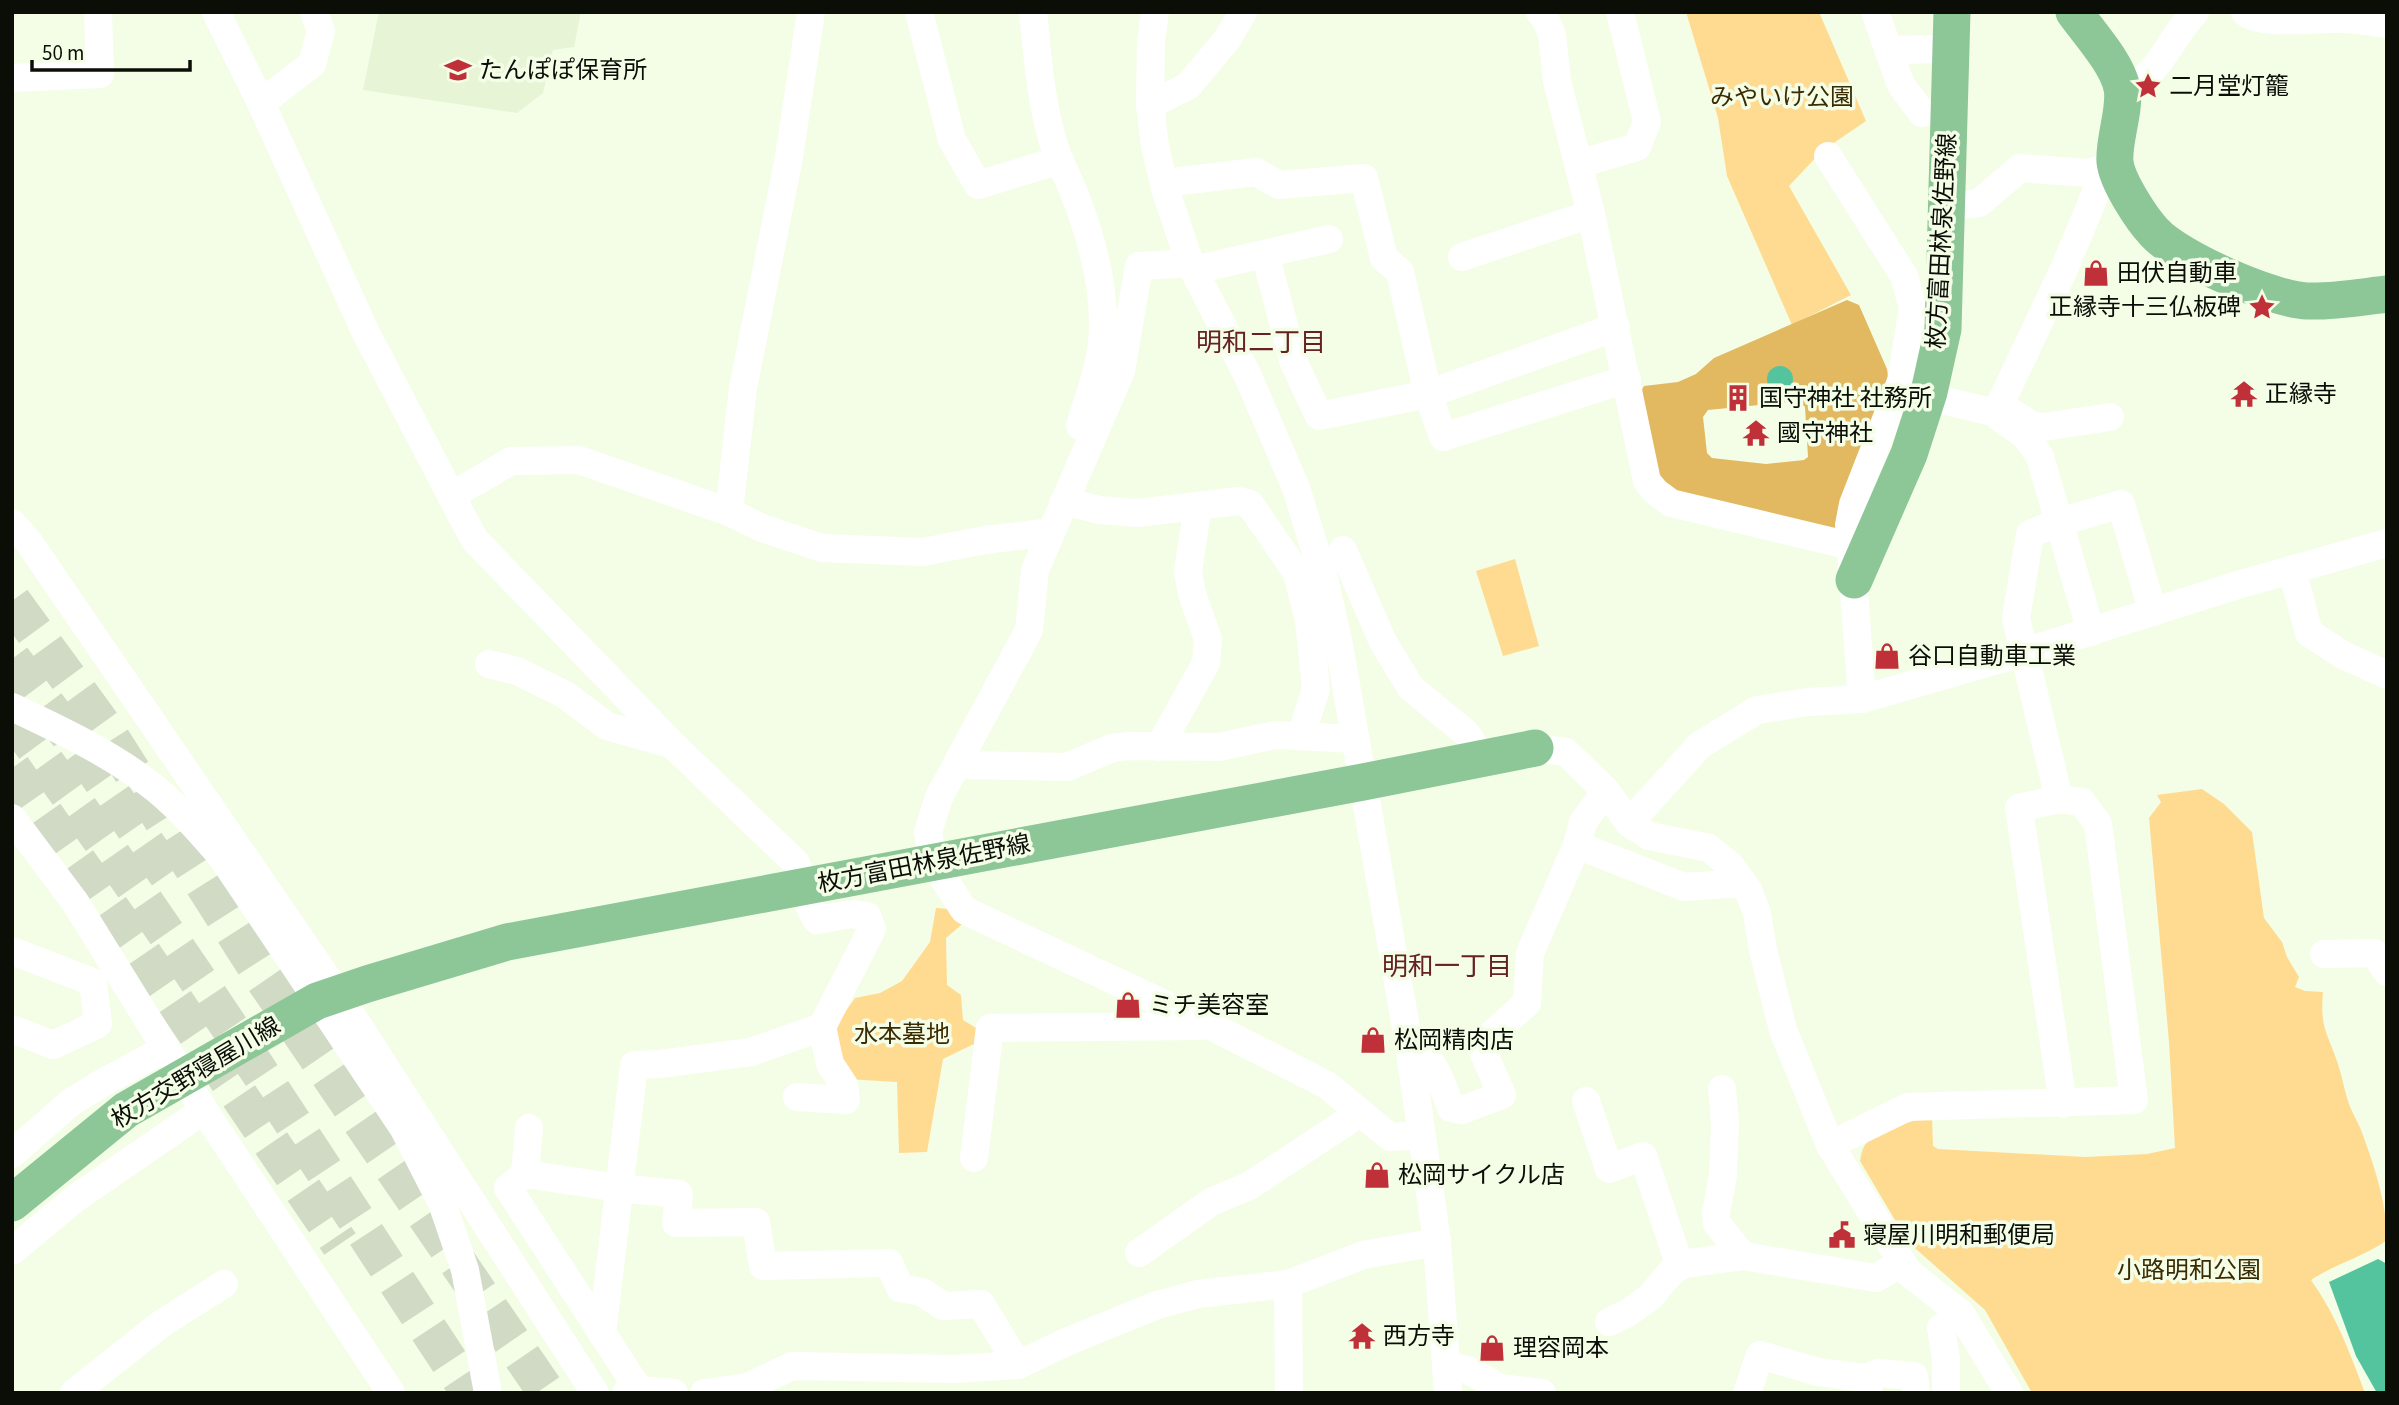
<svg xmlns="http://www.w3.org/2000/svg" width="2399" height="1405" viewBox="0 0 2399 1405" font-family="'Source Sans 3','Noto Sans JP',sans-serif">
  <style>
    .built { fill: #e7f4d6 }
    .green { fill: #ffdb91 }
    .forest { fill: #e2b960; fill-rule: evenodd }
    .water { fill: #53c49d }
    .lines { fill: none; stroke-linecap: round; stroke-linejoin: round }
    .highway-tunnel { stroke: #d1dac5; stroke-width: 38; stroke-dasharray: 38 19; stroke-linecap: butt }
    .minor { stroke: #fff; stroke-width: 28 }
    .major { stroke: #8dc797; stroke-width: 37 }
    .labels { text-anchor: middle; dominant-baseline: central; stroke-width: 7; stroke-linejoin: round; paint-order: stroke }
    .poi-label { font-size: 24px; fill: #0b0e07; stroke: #f4fee7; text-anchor: start }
    .park-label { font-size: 24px; fill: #3b2b02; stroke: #f4fee7 }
    .street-label { font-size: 24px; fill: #0b0e07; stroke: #f4fee7 }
    .neighbourhood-label { font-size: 26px; fill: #662122; stroke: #f4fee7 }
  </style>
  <rect width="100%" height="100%" fill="#f4fee7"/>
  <path class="built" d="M 379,12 L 581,12 L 574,47 L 553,50 L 543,93 L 517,113 L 363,90 Z"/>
  <g class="green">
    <path d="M 1686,12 L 1819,12 L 1866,121 L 1822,151 L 1789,186 L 1851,295 L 1792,325 L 1727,176 L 1718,118 Z"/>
    <path d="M 1515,559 L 1539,646 L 1503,656 L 1476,571 Z"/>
    <path d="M 2202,789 L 2224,804 L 2252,832 L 2264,918 L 2282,942 L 2287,957 L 2299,977 L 2295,987 L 2305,991 L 2323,992 C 2320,1029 2327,1031 2338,1064 C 2342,1076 2344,1089 2348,1101 C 2351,1111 2357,1120 2361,1130 C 2374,1165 2387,1203 2387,1240 C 2364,1257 2335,1264 2311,1280 C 2336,1315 2350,1353 2365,1393 L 2032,1393 L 1985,1310 L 1908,1242 L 1860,1161 C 1861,1156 1862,1149 1865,1145 C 1875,1132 1916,1119 1932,1116 L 1933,1146 L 1938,1149 L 2085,1157 L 2147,1154 L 2175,1148 L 2169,1042 L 2149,818 L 2161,802 L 2157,795 Z"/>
    <path d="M 936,908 L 949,909 L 967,920 L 946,938 L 947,985 L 961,995 L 963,1020 L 976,1028 L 974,1044 L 943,1059 L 927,1152 L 899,1153 L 897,1082 L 846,1079 L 836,1025 L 855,998 L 880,993 L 902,981 L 930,942 Z"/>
  </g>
  <path class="forest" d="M 1847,300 L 1859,305 L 1887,369 L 1889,383 L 1843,528 L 1817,534 L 1691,503 L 1661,484 L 1639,395 L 1644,386 L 1678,382 L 1696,374 L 1714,358 ZM 1799,401 L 1805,407 L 1808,457 L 1804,460 L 1766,464 L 1712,458 L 1707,453 L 1703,417 L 1708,410 Z"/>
  <g class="water">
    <circle cx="1780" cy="379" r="13"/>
    <path d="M 2378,1259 L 2387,1264 L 2387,1393 L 2377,1393 L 2356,1356 L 2329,1282 Z"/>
  </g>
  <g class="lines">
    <g class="highway-tunnel">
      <path d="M 12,601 L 103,726 L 264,979 L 547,1393"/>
      <path d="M 12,659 L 87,759 L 174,884"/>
      <path d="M 12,717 C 175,935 320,1166 470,1393"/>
      <path d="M 12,768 L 140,950 L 340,1244"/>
    </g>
    <g class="minor">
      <path d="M 216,12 L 261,103 L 366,333 L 474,539 L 673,745 L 796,863 C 803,882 806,904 817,920 L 851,914 L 867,916 L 872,929 L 822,1027 L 751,1052 L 660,1064 L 634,1065 L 602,1334"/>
      <path d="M 919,12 L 952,140 L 978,185 L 1060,160"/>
      <path d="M 1033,12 C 1038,60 1041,109 1057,154 C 1062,167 1069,180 1074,193 C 1091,236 1104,282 1103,328 C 1103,361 1089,395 1080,426"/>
      <path d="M 1155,12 L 1151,42 L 1150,105 L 1155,146 L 1166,192 L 1190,263 L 1247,374 L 1296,488 L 1324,578 L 1339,645 L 1409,1045 L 1437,1242 L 1448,1393"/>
      <path d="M 1540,12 L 1545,18 L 1552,35 L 1557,81 L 1591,214 L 1647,481 L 1656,492 L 1671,503 L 1851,546"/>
      <path d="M 1875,12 L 1901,85 L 1922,113"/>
      <path d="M 2245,12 C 2262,27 2324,17 2348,19 C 2361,20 2374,22 2387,24"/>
      <path d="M 1888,50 L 1951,49"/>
      <path d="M 12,78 L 100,74 L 98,12"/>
      <path d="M 2123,89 C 2158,80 2171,36 2195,12"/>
      <path d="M 261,103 L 312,64 L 321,31 L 314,12"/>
      <path d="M 1150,105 L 1188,86 L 1228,38 L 1243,12"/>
      <path d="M 1828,156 L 1904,276 L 1913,308 L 1901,381 L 1853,504 L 1849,525 L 1862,699"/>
      <path d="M 1578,164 L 1637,147 L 1647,122 L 1620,12"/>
      <path d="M 1164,183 L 1256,172 L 1279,185 L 1364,178 L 1384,258 L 1400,272 L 1428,394 L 1443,437 L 1627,379"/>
      <path d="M 1946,207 L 1979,203 L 2020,168 L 2087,173 L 2106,168"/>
      <path d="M 1265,254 L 1294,363 L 1319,416 L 1428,394 L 1616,327"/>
      <path d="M 1462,257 L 1591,214"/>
      <path d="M 1190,263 L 1139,266 L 1121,371 L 1035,570 L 1029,630 L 939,797 L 928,832 L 933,862 L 964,910 L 1211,1026 L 1327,1085 L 1390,1137 L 1421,1135"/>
      <path d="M 1194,270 L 1329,239"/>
      <path d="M 1946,401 L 1996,413 L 2065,267 L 2106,168 L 2115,162"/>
      <path d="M 2011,412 L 2033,426 L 2044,427 L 2110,417"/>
      <path d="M 1996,413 L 2000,418 L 2026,436 L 2040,457 L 2091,632"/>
      <path d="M 451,496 L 511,461 L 579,460 L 729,512 L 762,528 L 822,548 L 923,552 L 985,540 L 1051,532"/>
      <path d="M 1064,501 L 1099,510 L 1137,513 L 1239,501 L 1250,504 L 1297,573 L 1309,620 L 1316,689 L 1301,736"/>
      <path d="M 729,512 L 743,388 L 789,157 L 811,12"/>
      <path d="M 12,523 L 28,541 L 338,994 L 595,1393"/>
      <path d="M 1343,550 L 1383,642 L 1411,688 L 1466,733 L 1482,758"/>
      <path d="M 2292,570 L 2309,633 L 2343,655 L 2387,675"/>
      <path d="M 489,664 L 517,671 L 564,694 L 607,726 L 671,744"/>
      <path d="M 12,707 C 63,731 114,755 157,790 C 181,810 201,833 221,856 L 404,1129 L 442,1203 L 465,1270 L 488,1393"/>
      <path d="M 1159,747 L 1206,663 L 1208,639 L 1192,594 L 1188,571 L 1198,506"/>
      <path d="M 1535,748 L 1566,752 L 1606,791 L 1629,823 L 1649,836 L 1709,848 L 1731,866 L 1748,890 L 1757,913 L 1763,950 L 1783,1030 L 1830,1145 L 1908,1272 L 1961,1314 L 2009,1393"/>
      <path d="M 958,765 L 1067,767 L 1112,748 L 1128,746 L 1219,747 L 1275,735 L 1355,739"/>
      <path d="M 2059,799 L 2016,618 L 2030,534 L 2060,522 L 2121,504 L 2153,612"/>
      <path d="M 12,818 L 75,902 L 204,1110 L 391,1393"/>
      <path d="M 1629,823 L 1700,745 L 1757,710 L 1808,702 L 1862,699 L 2025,652 L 2241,584 L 2387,543"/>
      <path d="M 1577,845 L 1684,887 L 1743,883"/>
      <path d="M 12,951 L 93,982 L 98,1024 L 53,1045 L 12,1029"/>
      <path d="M 2324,954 L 2374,953 L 2387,972"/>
      <path d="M 1409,1045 C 1434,1055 1442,1084 1451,1108 L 1462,1110 L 1502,1095 L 1482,1049 L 1482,1043 L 1527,1003 L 1530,953 L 1577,845 L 1583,822 L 1606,791"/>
      <path d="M 1722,1089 L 1725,1122 L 1723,1175 L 1716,1213 L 1717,1224 L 1743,1256"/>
      <path d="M 797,1097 L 846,1100 L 844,1085 L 830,1064 L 822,1027"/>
      <path d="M 1586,1101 L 1609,1169 L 1643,1156 L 1680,1266"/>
      <path d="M 529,1128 L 525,1174 L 508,1188 L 639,1390"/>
      <path d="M 1830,1145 L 1908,1107 L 2134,1100 L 2098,824 L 2082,802 L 2059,799 L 2019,808 L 2063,1104"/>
      <path d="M 12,1154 L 70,1103 L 104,1082 L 165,1049"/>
      <path d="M 974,1158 L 990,1028 L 1201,1026"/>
      <path d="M 525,1174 L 619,1188 L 679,1194 L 676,1223 L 756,1222 L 763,1266 L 889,1263 L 900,1288 L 922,1292 L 943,1306 L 981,1304 L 1018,1365"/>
      <path d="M 12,1251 L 76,1198 L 204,1110"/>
      <path d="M 1139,1253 L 1211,1202 L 1249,1186 L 1360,1113"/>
      <path d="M 1288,1284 L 1289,1393"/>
      <path d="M 1609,1322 L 1628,1313 L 1651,1296 L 1671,1272 L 1683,1264 L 1743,1256 L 1876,1278 L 1902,1263"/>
      <path d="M 1446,1366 L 1468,1370 L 1500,1388 L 1542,1393"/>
      <path d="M 1866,1378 L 1878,1373 L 1914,1376 L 1916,1393"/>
      <path d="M 74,1393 L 161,1324 L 224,1284"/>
      <path d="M 626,1393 L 639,1390 L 674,1393"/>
      <path d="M 704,1393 L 748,1387 L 792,1366 L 955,1369 L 1018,1365 L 1064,1343 L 1157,1305 L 1198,1294 L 1288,1284 L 1363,1255 L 1437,1242"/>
      <path d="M 1747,1393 L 1760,1355 L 1818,1372 L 1866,1378 L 1869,1393"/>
      <path d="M 1946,1393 L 1946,1360 L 1941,1328 L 1961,1314"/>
    </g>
    <g class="major">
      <path d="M 2074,12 C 2089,33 2117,63 2122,88 C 2126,109 2113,141 2115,162 C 2117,181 2141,218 2154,232 C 2177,258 2273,300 2307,301 C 2333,302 2361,297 2387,294"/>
      <path d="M 1854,580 L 1909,454 L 1929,392 L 1943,329 L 1952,12"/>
      <path d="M 12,1203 L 126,1110 L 317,1001 L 367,984 L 507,942 L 1363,782 L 1535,748"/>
    </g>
  </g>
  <defs>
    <symbol id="school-bare" viewBox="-9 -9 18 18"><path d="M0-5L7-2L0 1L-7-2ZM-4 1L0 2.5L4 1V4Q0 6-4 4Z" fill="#c03038" stroke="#f4fee7" stroke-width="2.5" paint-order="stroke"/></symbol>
    <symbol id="sight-bare" viewBox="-9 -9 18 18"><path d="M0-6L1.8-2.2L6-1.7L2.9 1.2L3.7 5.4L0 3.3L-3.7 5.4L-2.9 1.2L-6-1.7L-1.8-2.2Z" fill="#c03038" stroke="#f4fee7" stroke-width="2.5" paint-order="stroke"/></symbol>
    <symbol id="shop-bare" viewBox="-9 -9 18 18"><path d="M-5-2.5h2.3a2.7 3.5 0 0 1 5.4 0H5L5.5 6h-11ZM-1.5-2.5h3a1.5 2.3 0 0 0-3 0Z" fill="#c03038" stroke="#f4fee7" stroke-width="2.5" paint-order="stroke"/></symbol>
    <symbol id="temple-bare" viewBox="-9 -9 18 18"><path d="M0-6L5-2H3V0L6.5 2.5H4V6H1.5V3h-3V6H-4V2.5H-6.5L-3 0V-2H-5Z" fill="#c03038" stroke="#f4fee7" stroke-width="2.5" paint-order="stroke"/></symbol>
    <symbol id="building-bare" viewBox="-9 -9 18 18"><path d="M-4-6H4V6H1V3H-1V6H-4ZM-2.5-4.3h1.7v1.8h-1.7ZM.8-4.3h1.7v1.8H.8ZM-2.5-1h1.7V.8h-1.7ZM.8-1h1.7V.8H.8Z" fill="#c03038" stroke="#f4fee7" stroke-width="2.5" paint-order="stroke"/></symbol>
    <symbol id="civic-bare" viewBox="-9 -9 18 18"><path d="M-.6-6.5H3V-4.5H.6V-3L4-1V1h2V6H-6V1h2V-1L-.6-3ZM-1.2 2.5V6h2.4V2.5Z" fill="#c03038" stroke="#f4fee7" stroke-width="2.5" paint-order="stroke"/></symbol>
  </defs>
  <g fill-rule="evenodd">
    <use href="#school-bare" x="439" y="51" width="38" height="38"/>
    <use href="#sight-bare" x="2129" y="67" width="38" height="38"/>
    <use href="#shop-bare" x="2077" y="254" width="38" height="38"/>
    <use href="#sight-bare" x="2243" y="288" width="38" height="38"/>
    <use href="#temple-bare" x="2225" y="375" width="38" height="38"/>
    <use href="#building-bare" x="1719" y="379" width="38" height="38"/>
    <use href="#temple-bare" x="1737" y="414" width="38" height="38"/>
    <use href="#shop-bare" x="1868" y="637" width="38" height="38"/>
    <use href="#shop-bare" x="1109" y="986" width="38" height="38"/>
    <use href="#shop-bare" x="1354" y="1021" width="38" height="38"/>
    <use href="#shop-bare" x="1358" y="1156" width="38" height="38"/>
    <use href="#civic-bare" x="1823" y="1216" width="38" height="38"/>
    <use href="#temple-bare" x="1343" y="1317" width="38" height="38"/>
    <use href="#shop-bare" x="1473" y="1329" width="38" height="38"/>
  </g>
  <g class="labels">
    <g class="poi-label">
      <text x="479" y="70">たんぽぽ保育所</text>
      <text x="2169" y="86">二月堂灯籠</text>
      <text x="2117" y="273">田伏自動車</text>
      <text x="2241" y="307" text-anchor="end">正縁寺十三仏板碑</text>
      <text x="2265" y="394">正縁寺</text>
      <text x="1759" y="398">国守神社 社務所</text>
      <text x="1777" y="433">國守神社</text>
      <text x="1908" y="656">谷口自動車工業</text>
      <text x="1149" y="1005">ミチ美容室</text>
      <text x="1394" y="1040">松岡精肉店</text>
      <text x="1398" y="1175">松岡サイクル店</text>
      <text x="1863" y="1235">寝屋川明和郵便局</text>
      <text x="1383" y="1336">西方寺</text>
      <text x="1513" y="1348">理容岡本</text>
    </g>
    <g class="park-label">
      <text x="1782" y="97">みやいけ公園</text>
      <text x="902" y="1034">水本墓地</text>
      <text x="2189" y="1270">小路明和公園</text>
    </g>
    <g class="street-label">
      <text transform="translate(1942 241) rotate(-87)">枚方富田林泉佐野線</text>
      <text transform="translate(924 864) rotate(-11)">枚方富田林泉佐野線</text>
      <text transform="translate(196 1073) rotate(-31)">枚方交野寝屋川線</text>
    </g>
    <g class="neighbourhood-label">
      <text x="1261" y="342">明和二丁目</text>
      <text x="1447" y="966">明和一丁目</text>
    </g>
  </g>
  <rect width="2399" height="1405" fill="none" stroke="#0b0e07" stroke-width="28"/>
  <path d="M32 60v10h158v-10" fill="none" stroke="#0b0e07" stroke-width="3.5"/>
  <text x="42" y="60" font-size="21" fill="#0b0e07" stroke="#f4fee7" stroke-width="5" paint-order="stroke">50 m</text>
</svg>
